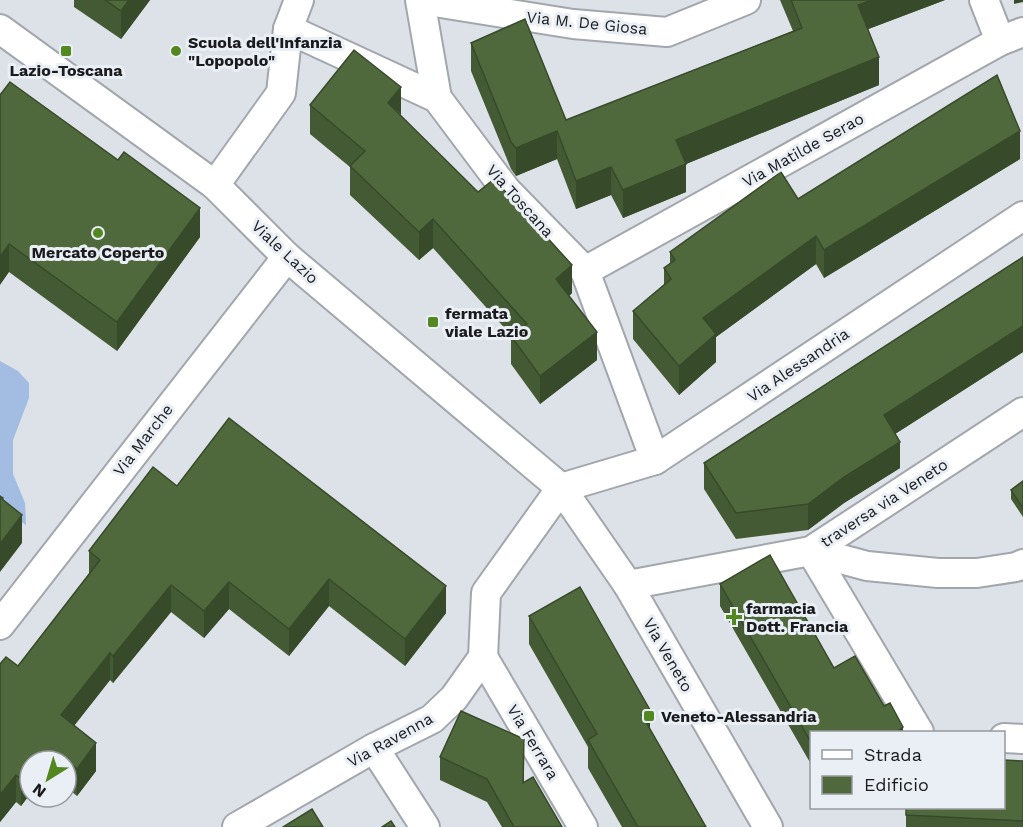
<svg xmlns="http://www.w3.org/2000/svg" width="1023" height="827" viewBox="0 0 1023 827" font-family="'Work Sans',sans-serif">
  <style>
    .green { fill: #a2bce2 }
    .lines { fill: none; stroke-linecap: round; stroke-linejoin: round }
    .street-casing { stroke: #a2a7ad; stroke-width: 32 }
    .street { stroke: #fff; stroke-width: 28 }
    .wall { fill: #445a34 }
    .shaded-wall { fill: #374a2a }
    .building { fill: #4f693c; stroke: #374a2a; stroke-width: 1.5 }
    .poi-dot { fill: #538820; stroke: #eaeef5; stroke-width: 2 }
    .labels { text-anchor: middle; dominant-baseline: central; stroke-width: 6; stroke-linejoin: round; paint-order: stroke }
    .street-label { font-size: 16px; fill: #191b1d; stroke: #eaeef5 }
    .poi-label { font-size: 16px; font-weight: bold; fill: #191b1d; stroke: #eaeef5; text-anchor: start }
  </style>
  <rect width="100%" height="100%" fill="#dde1e8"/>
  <path class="green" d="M 0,361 L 18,371 L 29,383 L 29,398 L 13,440 L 13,474 L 25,503 L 26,525 L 0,507 Z"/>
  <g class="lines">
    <defs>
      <g id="street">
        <path d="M 420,0 L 437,98"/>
        <path d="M 422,0 L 573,24 L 667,32 L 746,0"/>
        <path d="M 984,0 L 1000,41"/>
        <path d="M 0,29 L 215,185 L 287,257 L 561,488 L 628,585 L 768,827"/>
        <path d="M 288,29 L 437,98 L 506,190 L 585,271 L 655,460"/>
        <path d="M 215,185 L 281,93 L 288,29 L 299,0"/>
        <path d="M 585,271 L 1000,41 L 1023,32"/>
        <path d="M 561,488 L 655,460 L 1023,216"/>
        <path d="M 811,551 L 867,566 L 938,573 L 977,573 L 1016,567 L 1023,564"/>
        <path d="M 811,551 L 919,732"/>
        <path d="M 628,585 L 811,551 L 1023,412"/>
        <path d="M 0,625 L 287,257"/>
        <path d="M 483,657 L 583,827"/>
        <path d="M 1004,738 L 1023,739"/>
        <path d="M 374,748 L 425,827"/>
        <path d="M 237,827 L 374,748 L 432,719 L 454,698 L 483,657 L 486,593 L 561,488"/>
      </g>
    </defs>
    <use href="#street" class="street-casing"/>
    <use href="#street" class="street"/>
  </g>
  <g class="wall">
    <path d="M 74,0 L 150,0 L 121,39 L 74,7 Z"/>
    <path d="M 780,0 L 945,0 L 868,29 L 879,85 L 686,164 L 686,192 L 623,218 L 611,195 L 576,209 L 557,159 L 516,176 L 511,169 L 471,71 L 471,43 L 566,120 L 793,31 Z"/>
    <path d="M 0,95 L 200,237 L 117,351 L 9,272 Z"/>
    <path d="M 310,105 L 572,293 L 569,296 L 597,360 L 540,404 L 511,364 L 511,335 L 433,248 L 419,260 L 350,195 L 350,167 L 310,134 Z"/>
    <path d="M 1020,159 L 824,278 L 816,264 L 716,337 L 716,362 L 679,395 L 633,339 L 633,311 L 664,285 L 664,268 L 670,263 L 670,252 L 798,199 Z"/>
    <path d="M 1023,257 L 1023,352 L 895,434 L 900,468 L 844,503 L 808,530 L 736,539 L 704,489 L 704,463 Z"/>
    <path d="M 1023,481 L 1023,517 L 1011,499 L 1011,490 Z"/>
    <path d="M 177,486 L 446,613 L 405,666 L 329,606 L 289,656 L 229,609 L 204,638 L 171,612 L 113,683 L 110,680 L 74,726 L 96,771 L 77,796 L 66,787 L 66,761 L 30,761 L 30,794 L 21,806 L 16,802 L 0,822 L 0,664 L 18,666 L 89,574 L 89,551 Z"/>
    <path d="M 720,584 L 884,706 L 903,732 L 812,732 L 812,766 L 720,606 Z"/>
    <path d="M 529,616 L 650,729 L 706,827 L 622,827 L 588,768 L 588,747 L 529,644 Z"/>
    <path d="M 440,757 L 524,762 L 524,783 L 562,827 L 502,827 L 487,802 L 440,780 Z"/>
    <path d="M 1023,761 L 1023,827 L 906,827 L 906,807 Z"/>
  </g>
  <g class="shaded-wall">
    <path d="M 129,0 L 150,0 L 121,39 L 121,11 Z"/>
    <path d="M 872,0 L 945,0 L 858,33 L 858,5 Z"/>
    <path d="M 1014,0 L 1023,0 L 1023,2 L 1014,4 Z"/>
    <path d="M 879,57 L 879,85 L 686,164 L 686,192 L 623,218 L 623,190 L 676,140 Z"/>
    <path d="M 401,87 L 401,115 L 388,103 Z"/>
    <path d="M 557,131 L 557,159 L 516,176 L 516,148 Z"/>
    <path d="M 1020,131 L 1020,159 L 824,278 L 824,250 Z"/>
    <path d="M 611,167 L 611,195 L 576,209 L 576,181 Z"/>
    <path d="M 200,208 L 200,237 L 117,351 L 117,322 Z"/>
    <path d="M 433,219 L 433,248 L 419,260 L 419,232 Z"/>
    <path d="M 816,236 L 816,264 L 716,337 L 716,362 L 679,395 L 679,366 L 703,318 Z"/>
    <path d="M 9,244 L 9,272 L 0,285 L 0,257 Z"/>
    <path d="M 572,265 L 572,293 L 556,308 L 556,279 Z"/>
    <path d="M 1023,325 L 1023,352 L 884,441 L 884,415 Z"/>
    <path d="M 597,332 L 597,360 L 540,404 L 540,376 Z"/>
    <path d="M 900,442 L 900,468 L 844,503 L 808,530 L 808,504 L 844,477 Z"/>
    <path d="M 22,515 L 22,543 L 0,572 L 0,544 Z"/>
    <path d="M 329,579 L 329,606 L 289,656 L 289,629 Z"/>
    <path d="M 229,582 L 229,609 L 204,638 L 204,611 Z"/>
    <path d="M 171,585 L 171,612 L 113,683 L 113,656 Z"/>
    <path d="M 446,586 L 446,613 L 405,666 L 405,639 Z"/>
    <path d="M 110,653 L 110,680 L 61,742 L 61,715 Z"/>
    <path d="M 650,710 L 650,738 L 642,715 Z"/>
    <path d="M 903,727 L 903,732 L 897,732 Z"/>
    <path d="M 96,743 L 96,771 L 77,796 L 77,769 Z"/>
    <path d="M 42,752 L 42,761 L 35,761 Z"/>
    <path d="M 56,752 L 56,761 L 53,761 L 53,758 Z"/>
    <path d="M 30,767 L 30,794 L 21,806 L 21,779 Z"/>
    <path d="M 16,775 L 16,802 L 0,822 L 0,795 Z"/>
  </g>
  <g class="building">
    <path d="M 105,0 L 129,0 L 121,11 Z"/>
    <path d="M 791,0 L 872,0 L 858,5 L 879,57 L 676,140 L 686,164 L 623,190 L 611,167 L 576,181 L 557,131 L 516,148 L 511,142 L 471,43 L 525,19 L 566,120 L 802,28 Z"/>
    <path d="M 354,50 L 401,87 L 388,103 L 478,192 L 494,179 L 572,265 L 556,279 L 597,332 L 540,376 L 511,336 L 527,324 L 433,219 L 419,232 L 350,166 L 365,151 L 310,105 Z"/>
    <path d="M 997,75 L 1020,131 L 824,250 L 816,236 L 703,318 L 716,334 L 679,366 L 633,311 L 671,279 L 664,268 L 675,260 L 670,252 L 781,172 L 798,199 Z"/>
    <path d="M 10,82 L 118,160 L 124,152 L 200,208 L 117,322 L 9,244 L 0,257 L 0,95 Z"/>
    <path d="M 1023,257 L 1023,326 L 884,415 L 900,442 L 844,477 L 808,504 L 736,513 L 704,463 Z"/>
    <path d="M 229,418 L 446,586 L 405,639 L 329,579 L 289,629 L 229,582 L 204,611 L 171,585 L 113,656 L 110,653 L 61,715 L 96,743 L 77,769 L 56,752 L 53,758 L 42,752 L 35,761 L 30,761 L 30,767 L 21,779 L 16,775 L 0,795 L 0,664 L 6,657 L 18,666 L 100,560 L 89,551 L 153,467 L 177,486 Z"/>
    <path d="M 1023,481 L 1023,508 L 1011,490 Z"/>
    <path d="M 0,496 L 3,498 L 2,499 L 22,515 L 0,544 Z"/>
    <path d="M 770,555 L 834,668 L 855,656 L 884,706 L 890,703 L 903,727 L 897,732 L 812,732 L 812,744 L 720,584 Z"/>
    <path d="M 580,587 L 650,710 L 642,715 L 706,827 L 638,827 L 588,740 L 597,734 L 529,616 Z"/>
    <path d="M 461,711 L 524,739 L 523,783 L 533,777 L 562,827 L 514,827 L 487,779 L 440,757 Z"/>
    <path d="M 1004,760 L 1023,761 L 1023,821 L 906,815 L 906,807 L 1004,807 Z"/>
    <path d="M 312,809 L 323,827 L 283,827 Z"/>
    <path d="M 391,821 L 395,827 L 382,827 Z"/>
  </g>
  <g class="poi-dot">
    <rect x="60" y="45" width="12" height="12" rx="3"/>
    <circle cx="176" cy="51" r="6"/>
    <circle cx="98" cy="233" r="6"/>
    <rect x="427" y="316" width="12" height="12" rx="3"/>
    <path d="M731 608h6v6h6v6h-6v6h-6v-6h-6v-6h6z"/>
    <rect x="643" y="710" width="12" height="12" rx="3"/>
  </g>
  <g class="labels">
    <g class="street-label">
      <text transform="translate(587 23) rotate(6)">Via M. De Giosa</text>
      <text transform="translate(803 150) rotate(-29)">Via Matilde Serao</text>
      <text transform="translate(520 201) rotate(48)">Via Toscana</text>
      <text transform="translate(285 252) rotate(43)">Viale Lazio</text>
      <text transform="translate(798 365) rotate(-34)">Via Alessandria</text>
      <text transform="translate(143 440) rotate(-52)">Via Marche</text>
      <text transform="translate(884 503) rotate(-33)">traversa via Veneto</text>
      <text transform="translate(668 655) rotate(60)">Via Veneto</text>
      <text transform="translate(390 740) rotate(-29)">Via Ravenna</text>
      <text transform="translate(533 742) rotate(59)">Via Ferrara</text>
    </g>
    <g class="poi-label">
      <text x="188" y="42">Scuola dell'Infanzia<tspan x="188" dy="18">"Lopopolo"</tspan></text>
      <text x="66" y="70" text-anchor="middle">Lazio-Toscana</text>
      <text x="98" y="252" text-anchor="middle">Mercato Coperto</text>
      <text x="445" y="313">fermata<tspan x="445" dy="18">viale Lazio</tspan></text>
      <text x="746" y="608">farmacia<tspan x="746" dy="18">Dott. Francia</tspan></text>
      <text x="661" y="716">Veneto-Alessandria</text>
    </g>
  </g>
  <rect x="810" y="731" width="195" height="78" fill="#eaeef5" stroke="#969a9f" stroke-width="1.5"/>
  <rect x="822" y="750" width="30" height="9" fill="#ffffff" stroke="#969a9f" stroke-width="1.5"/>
  <text x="864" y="761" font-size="18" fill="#191b1d">Strada</text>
  <rect x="822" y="776" width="30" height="18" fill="#4f693c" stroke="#969a9f" stroke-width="1.5"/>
  <text x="864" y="791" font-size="18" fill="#191b1d">Edificio</text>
  <g transform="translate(48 779) rotate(217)"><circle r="28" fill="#eaeef5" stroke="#969a9f" stroke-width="1.5"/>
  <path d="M0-4.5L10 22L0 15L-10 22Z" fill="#538820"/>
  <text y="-9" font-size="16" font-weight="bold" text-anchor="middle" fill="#191b1d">N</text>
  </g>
</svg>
